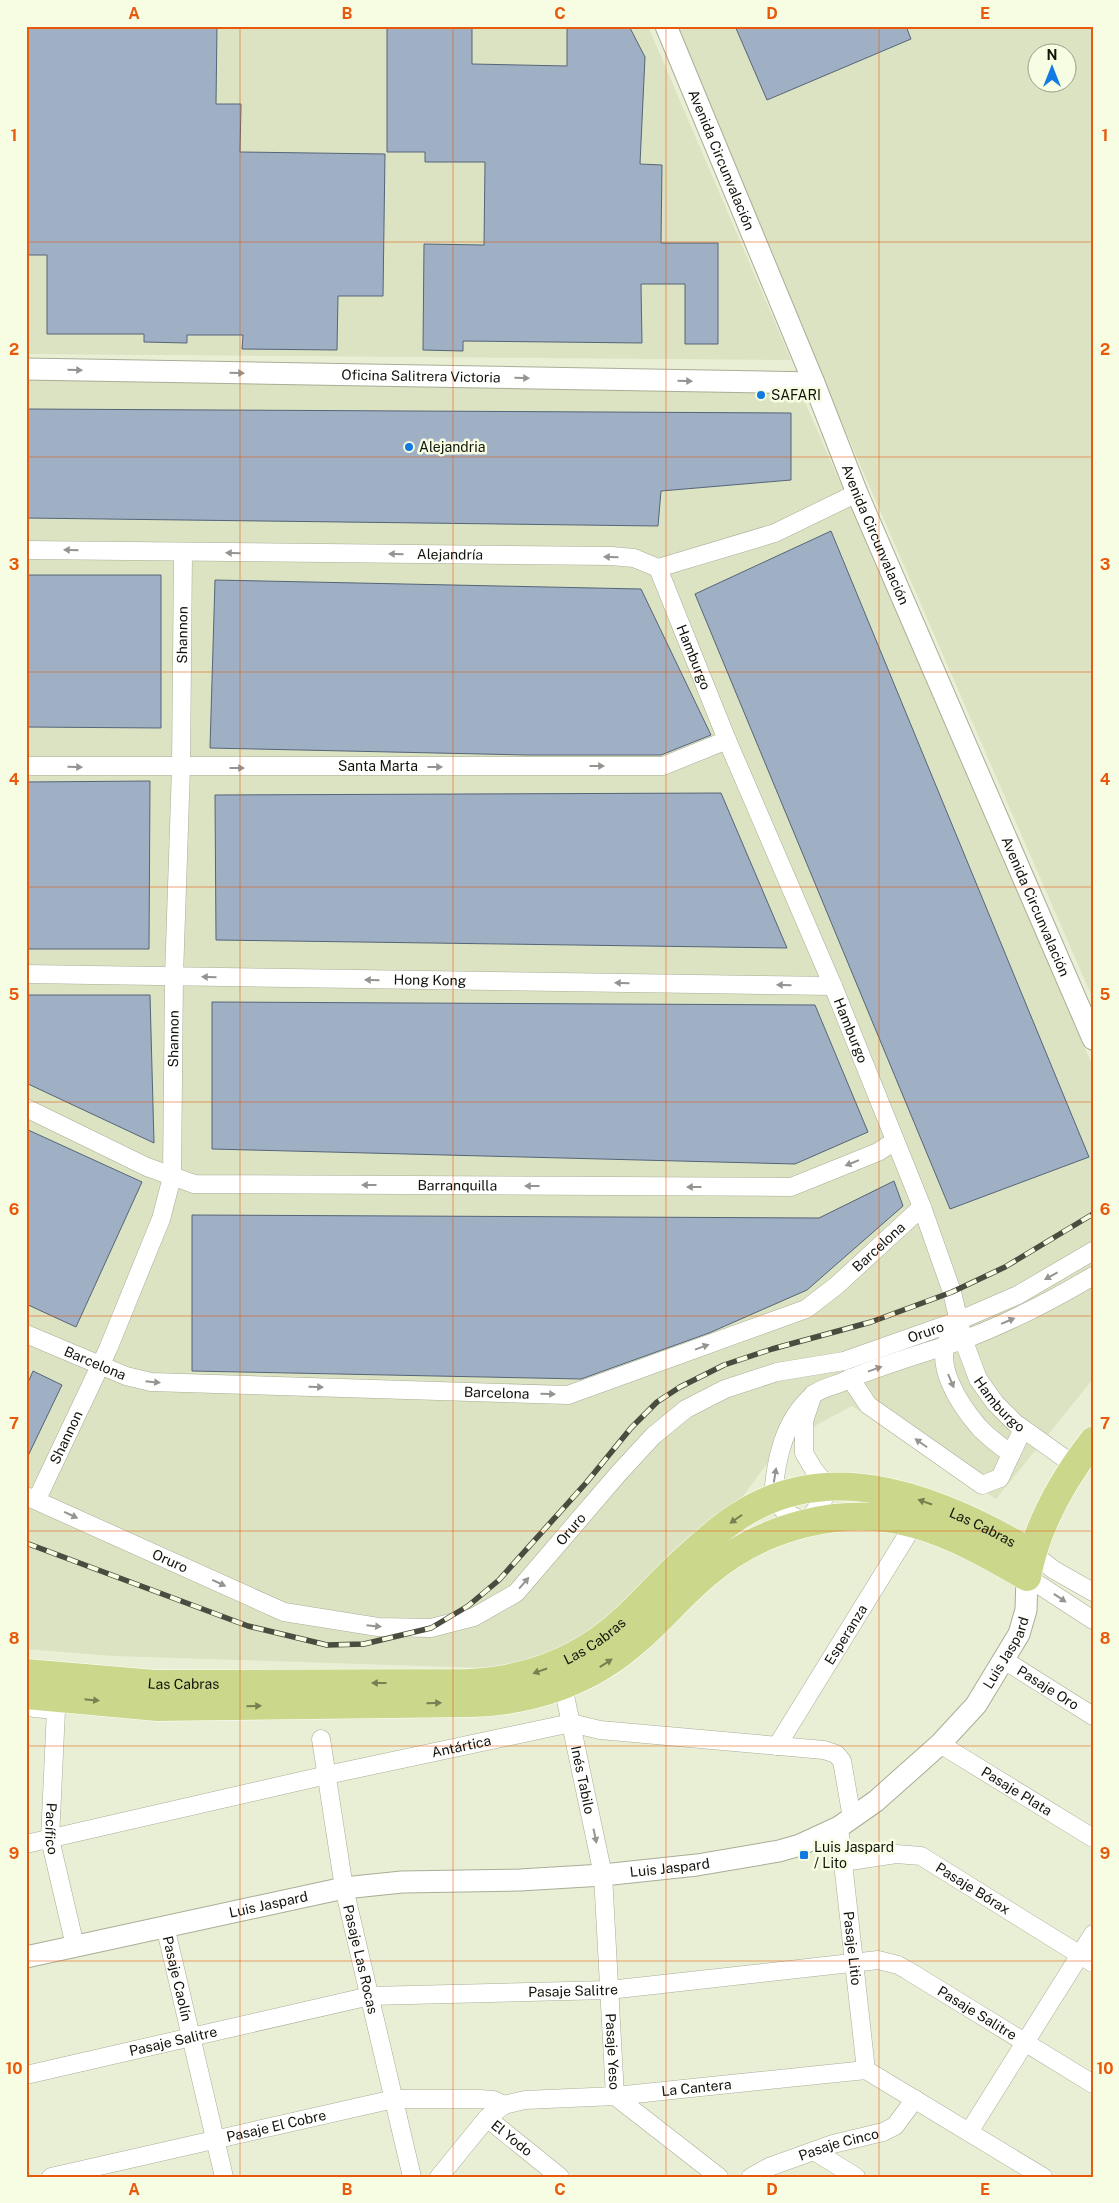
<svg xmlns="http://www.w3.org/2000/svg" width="1119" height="2203" viewBox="0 0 1119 2203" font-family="'Public Sans',sans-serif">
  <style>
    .built { fill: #dbe3c2; fill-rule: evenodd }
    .building { fill: #9fafc4; stroke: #566578 }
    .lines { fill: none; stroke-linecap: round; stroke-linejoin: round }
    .minor-casing { stroke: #a8ae96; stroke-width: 19 }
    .tertiary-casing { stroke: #a8ae96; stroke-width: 23 }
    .primary-casing { stroke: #fff; stroke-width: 29 }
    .minor { stroke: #fff; stroke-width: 18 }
    .tertiary { stroke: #fff; stroke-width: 21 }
    .primary { stroke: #cbd78b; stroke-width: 28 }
    .rail-casing { stroke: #494c3f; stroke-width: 5.5 }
    .rail { stroke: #f6fde2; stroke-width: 4; stroke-dasharray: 11; stroke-linecap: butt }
    .oneway { fill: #949591 }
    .oneway2 { fill: #787f51 }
    .grid { fill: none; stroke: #e8590c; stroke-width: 1; stroke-opacity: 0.55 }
    .poi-dot { fill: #127ae2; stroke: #f6fde2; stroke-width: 2 }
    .labels { text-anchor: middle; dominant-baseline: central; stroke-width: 5; stroke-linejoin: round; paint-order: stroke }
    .street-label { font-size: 14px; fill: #12140b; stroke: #f6fde2 }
    .poi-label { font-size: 14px; fill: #12140b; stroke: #f6fde2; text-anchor: start }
    .neatline { fill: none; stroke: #e8590c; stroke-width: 2 }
    .grid-label { font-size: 16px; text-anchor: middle; font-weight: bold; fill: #e8590c }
  </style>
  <rect width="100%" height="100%" fill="#e9efd5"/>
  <g class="built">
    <path d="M 26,26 L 648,26 L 791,360 L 26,354 Z"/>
    <path d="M 676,26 L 1093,26 L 1093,999 L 821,375 ZM 1036,52 L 1066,52 L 1066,82 L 1036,82 Z"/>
    <path d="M 26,376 L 799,388 L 1093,1067 L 1093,1379 L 996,1499 L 852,1406 L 781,1444 L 653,1620 L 553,1670 L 113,1656 L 26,1649 Z"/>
  </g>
  <g class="building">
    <path d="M 26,26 L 217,26 L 216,104 L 241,104 L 240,152 L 385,154 L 383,296 L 338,296 L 337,350 L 242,349 L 243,335 L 187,335 L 187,343 L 144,342 L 144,334 L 47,334 L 47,255 L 26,255 Z"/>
    <path d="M 387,26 L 472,26 L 472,64 L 567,66 L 567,26 L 629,26 L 645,57 L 640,164 L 662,165 L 661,243 L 718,243 L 718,344 L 685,344 L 685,284 L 641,284 L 642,343 L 463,341 L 463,351 L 423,350 L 424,244 L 484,245 L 485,162 L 425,162 L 425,152 L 387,152 Z"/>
    <path d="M 735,26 L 906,26 L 911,39 L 767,100 Z"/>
    <path d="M 26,409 L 791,413 L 791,480 L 661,491 L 658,526 L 26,518 Z"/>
    <path d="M 831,531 L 1089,1157 L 950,1209 L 695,594 Z"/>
    <path d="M 26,575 L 161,575 L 161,728 L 26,727 Z"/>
    <path d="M 215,580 L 641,589 L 711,735 L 661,755 L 526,755 L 210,748 Z"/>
    <path d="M 150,781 L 149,949 L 26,949 L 26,782 Z"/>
    <path d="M 721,793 L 787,948 L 216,940 L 215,795 Z"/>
    <path d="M 26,995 L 150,995 L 154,1143 L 26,1083 Z"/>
    <path d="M 212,1002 L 815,1005 L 868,1132 L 795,1164 L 212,1149 Z"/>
    <path d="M 26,1129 L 142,1182 L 76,1327 L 26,1304 Z"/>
    <path d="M 894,1181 L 903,1206 L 807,1290 L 709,1333 L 581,1379 L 192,1371 L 192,1215 L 819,1218 Z"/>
    <path d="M 33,1371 L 62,1385 L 26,1460 L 26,1387 Z"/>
  </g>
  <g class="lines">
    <defs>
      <g id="minor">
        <path id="s1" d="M 26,550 L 611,556 L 634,558 L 658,568 L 775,533 L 857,493"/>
        <path id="s2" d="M 658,568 L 727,740 L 833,986 L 922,1207 L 952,1292 L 963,1339 L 978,1379 L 995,1403 L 1015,1423 L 1074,1465"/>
        <path id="s3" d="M 26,766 L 663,766 L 727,740"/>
        <path id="s4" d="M 26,974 L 833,986"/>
        <path id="s5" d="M 26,1108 L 147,1167 L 194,1184 L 791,1187 L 878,1152 L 895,1141"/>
        <path id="s6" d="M 26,1334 L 126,1376 L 151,1382 L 568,1395 L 806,1309 L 836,1286 L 922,1207"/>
        <path d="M 949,1338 C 933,1364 960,1405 978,1426 C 987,1437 1000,1445 1011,1454 L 1023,1429"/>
        <path d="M 850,1378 L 868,1405 L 982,1485 L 1000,1478 L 1011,1454"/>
        <path d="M 813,1394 L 804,1421 L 804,1453 L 814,1470 L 827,1486 L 827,1494 L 806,1523 L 785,1512 L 773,1499 C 775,1462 783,1421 813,1395 C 819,1389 832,1386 840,1383 C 880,1365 922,1354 963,1340 C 1008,1323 1051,1301 1093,1276"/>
        <path id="s7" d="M 26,1496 L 284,1612 L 378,1627 L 431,1628 L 474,1617 L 516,1593 L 618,1474 L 653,1436 L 686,1409 L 725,1389 L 777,1372 L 844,1361 L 960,1320 L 1018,1295 L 1093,1251"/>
        <path id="s8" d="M 37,1499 L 108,1349 L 161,1219 L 172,1177 L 174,976 L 181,768 L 183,552"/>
        <path d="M 1032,1553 L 1054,1570 L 1093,1592"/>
        <path d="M 1027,1577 L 1093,1620"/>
        <path id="s9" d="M 1004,1660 L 1093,1716"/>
        <path id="s10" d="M 563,1686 L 603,1875 L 615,2096 L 719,2177"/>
        <path id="s11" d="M 34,1708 L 56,1710 L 50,1839 L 75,1946"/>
        <path id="s12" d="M 321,1739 L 344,1888 L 412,2177"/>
        <path id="s13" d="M 940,1744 L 1093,1838"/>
        <path id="s14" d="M 777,1746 L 914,1524"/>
        <path id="s15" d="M 839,1827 L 866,2070"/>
        <path id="s16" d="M 26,1844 L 327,1775 L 571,1723 L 600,1730 L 824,1750 L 836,1754 L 842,1761 L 852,1818"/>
        <path id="s17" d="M 843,1862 L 896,1854 L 921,1856 L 1093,1963"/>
        <path id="s18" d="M 165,1926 L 224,2177"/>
        <path id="s19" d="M 26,2075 L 370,1996 L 609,1990 L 878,1960 L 898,1965 L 907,1970 L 1093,2084"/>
        <path id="s20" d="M 487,2118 L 560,2177"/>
        <path d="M 969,2132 L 1093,1934"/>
        <path d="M 814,2151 L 856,2177"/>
        <path id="s21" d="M 51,2177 L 394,2099 L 480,2099 L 493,2100 L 504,2105"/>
        <path id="s22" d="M 439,2177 L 487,2118 L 504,2105 L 525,2100 L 615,2096 L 866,2070 L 1043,2177"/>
        <path id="s23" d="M 751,2177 L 769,2167 L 833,2144 L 883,2132 L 895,2126 L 915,2099"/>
      </g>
      <g id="tertiary">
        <path id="s24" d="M 666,26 L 814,383 L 857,493 L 1093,1039"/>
        <path id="s25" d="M 26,369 L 814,383"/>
        <path id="s26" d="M 26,1957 L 344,1888 L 402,1882 L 520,1880 L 603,1875 L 697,1865 L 779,1851 L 800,1845 L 839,1827 L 876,1801 L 940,1744 L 976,1705 L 1019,1634 L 1026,1610 L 1027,1577"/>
      </g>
      <g id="primary">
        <path id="s27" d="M 26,1673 L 155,1684 L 469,1683 C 529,1680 582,1660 626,1618 C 643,1602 659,1584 676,1568 C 695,1550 716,1531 737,1517 C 834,1453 943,1502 1032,1553"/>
        <path d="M 26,1695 L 157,1707 L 473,1703 C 534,1701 592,1681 638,1639 C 662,1618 682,1594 706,1574 C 762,1526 844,1504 915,1524 C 956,1536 991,1556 1027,1577 C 1036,1527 1062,1481 1093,1441"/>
      </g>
    </defs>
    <use href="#minor" class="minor-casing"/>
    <use href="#tertiary" class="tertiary-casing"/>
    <use href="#primary" class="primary-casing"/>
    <use href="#minor" class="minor"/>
    <use href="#tertiary" class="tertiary"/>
    <use href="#primary" class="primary"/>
    <defs>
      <path id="rail" d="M 26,1543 L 248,1626 L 327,1645 L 364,1644 L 431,1628 L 468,1606 L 499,1580 L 586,1483 L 631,1428 L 657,1402 L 680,1387 L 724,1365 L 772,1349 L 871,1322 L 952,1292 L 1005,1267 L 1093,1214"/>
    </defs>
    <use href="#rail" class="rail-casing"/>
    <use href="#rail" class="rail"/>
  </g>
  <defs><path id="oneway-solid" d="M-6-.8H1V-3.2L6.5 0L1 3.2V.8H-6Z" transform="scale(1.25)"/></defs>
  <g class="oneway">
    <use href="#oneway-solid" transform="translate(75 370) rotate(1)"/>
    <use href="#oneway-solid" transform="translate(237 373) rotate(1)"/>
    <use href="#oneway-solid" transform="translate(522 378) rotate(1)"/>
    <use href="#oneway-solid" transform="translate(685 381) rotate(1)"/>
    <use href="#oneway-solid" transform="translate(71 550) rotate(-179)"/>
    <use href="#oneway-solid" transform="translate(233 553) rotate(-179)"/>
    <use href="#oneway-solid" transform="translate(396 554) rotate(-179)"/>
    <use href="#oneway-solid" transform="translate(611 557) rotate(-178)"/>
    <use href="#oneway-solid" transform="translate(597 766)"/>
    <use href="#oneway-solid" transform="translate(75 767) rotate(1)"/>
    <use href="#oneway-solid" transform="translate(435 767)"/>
    <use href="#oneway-solid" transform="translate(237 768)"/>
    <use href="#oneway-solid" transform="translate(209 977) rotate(-179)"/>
    <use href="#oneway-solid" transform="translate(372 980) rotate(-179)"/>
    <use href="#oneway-solid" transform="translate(622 983) rotate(-179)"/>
    <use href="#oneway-solid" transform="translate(784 985) rotate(-179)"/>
    <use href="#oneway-solid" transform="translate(852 1163) rotate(158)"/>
    <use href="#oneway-solid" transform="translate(369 1185) rotate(-180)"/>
    <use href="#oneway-solid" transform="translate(532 1186) rotate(-180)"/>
    <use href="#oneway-solid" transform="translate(694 1187) rotate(-180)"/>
    <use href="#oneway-solid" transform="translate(1051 1276) rotate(151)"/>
    <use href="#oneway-solid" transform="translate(1008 1321) rotate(-23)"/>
    <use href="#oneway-solid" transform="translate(702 1347) rotate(-20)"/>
    <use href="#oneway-solid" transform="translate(875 1369) rotate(-20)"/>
    <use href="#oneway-solid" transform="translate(951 1381) rotate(67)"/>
    <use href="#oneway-solid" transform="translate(153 1382) rotate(6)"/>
    <use href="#oneway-solid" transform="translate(316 1387) rotate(2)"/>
    <use href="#oneway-solid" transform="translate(548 1394) rotate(2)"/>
    <use href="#oneway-solid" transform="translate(921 1443) rotate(-145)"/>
    <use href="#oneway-solid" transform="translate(775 1475) rotate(-81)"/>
    <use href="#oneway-solid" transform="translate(71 1515) rotate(25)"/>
    <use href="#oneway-solid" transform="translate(219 1583) rotate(25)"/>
    <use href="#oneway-solid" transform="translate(524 1583) rotate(-49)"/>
    <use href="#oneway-solid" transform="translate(1060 1598) rotate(34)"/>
    <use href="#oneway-solid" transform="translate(374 1626) rotate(6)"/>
    <use href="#oneway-solid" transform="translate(595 1836) rotate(78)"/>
  </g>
  <g class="oneway2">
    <use href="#oneway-solid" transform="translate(925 1502) rotate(-161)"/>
    <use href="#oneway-solid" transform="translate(736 1519) rotate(145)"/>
    <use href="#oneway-solid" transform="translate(606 1663) rotate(-33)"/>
    <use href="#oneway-solid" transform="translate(540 1671) rotate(161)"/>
    <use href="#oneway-solid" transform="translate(379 1683) rotate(180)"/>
    <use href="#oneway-solid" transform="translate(92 1700) rotate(6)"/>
    <use href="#oneway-solid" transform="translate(434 1703) rotate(-1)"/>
    <use href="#oneway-solid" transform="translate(254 1706) rotate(-1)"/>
  </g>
  <path class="grid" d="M 240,26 L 240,2177M 453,26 L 453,2177M 666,26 L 666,2177M 879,26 L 879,2177M 26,242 L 1093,242M 26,457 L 1093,457M 26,672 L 1093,672M 26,887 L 1093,887M 26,1102 L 1093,1102M 26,1316 L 1093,1316M 26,1531 L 1093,1531M 26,1746 L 1093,1746M 26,1961 L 1093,1961"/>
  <g class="poi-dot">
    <circle cx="761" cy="395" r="5"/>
    <circle cx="409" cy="447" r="5"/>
    <rect x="799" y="1850" width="10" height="10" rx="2.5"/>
  </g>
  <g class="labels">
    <g class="street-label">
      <text stroke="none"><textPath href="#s24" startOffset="145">Avenida Circunvalación</textPath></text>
      <text stroke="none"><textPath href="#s25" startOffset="395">Oficina Salitrera Victoria</textPath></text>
      <text stroke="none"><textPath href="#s24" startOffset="550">Avenida Circunvalación</textPath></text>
      <text stroke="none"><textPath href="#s1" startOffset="424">Alejandría</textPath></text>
      <text stroke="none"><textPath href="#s8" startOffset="892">Shannon</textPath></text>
      <text stroke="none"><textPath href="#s2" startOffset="96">Hamburgo</textPath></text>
      <text stroke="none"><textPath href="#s3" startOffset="352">Santa Marta</textPath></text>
      <text stroke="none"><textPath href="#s24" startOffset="955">Avenida Circunvalación</textPath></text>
      <text stroke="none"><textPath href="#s4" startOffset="404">Hong Kong</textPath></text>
      <text stroke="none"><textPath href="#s2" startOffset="501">Hamburgo</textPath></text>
      <text stroke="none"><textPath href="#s8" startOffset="488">Shannon</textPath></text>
      <text stroke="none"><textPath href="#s5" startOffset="448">Barranquilla</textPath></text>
      <text stroke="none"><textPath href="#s6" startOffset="900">Barcelona</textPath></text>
      <text stroke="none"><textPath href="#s7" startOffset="1028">Oruro</textPath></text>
      <text stroke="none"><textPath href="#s6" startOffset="75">Barcelona</textPath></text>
      <text stroke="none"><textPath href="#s6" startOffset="480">Barcelona</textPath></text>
      <text stroke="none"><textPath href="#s2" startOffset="906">Hamburgo</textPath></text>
      <text stroke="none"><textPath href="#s8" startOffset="68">Shannon</textPath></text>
      <text stroke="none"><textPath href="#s27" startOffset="1026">Las Cabras</textPath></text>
      <text stroke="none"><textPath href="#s7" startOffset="608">Oruro</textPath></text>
      <text stroke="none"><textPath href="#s7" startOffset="158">Oruro</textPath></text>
      <text stroke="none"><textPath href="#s14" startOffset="131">Esperanza</textPath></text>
      <text stroke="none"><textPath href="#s27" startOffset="578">Las Cabras</textPath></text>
      <text stroke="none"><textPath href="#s26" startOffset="1072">Luis Jaspard</textPath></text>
      <text stroke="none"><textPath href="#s27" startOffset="158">Las Cabras</textPath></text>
      <text stroke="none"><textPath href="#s9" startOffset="52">Pasaje Oro</textPath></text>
      <text stroke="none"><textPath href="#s16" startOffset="446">Antártica</textPath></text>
      <text stroke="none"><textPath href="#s10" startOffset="96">Inés Tabilo</textPath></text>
      <text stroke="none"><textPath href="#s13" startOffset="90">Pasaje Plata</textPath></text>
      <text stroke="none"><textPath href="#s11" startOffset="141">Pacífico</textPath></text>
      <text stroke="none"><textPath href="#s26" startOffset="652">Luis Jaspard</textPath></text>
      <text stroke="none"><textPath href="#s17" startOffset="140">Pasaje Bórax</textPath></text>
      <text stroke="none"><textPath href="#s26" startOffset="248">Luis Jaspard</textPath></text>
      <text stroke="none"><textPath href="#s15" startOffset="122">Pasaje Litio</textPath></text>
      <text stroke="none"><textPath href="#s12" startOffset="224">Pasaje Las Rocas</textPath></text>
      <text stroke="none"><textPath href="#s18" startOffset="54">Pasaje Caolín</textPath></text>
      <text stroke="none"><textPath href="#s19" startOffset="556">Pasaje Salitre</textPath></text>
      <text stroke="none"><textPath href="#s19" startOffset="976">Pasaje Salitre</textPath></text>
      <text stroke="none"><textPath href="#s19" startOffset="151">Pasaje Salitre</textPath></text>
      <text stroke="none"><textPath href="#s10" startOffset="370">Pasaje Yeso</textPath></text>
      <text stroke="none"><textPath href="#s22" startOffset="291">La Cantera</textPath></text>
      <text stroke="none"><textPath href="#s21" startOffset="231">Pasaje El Cobre</textPath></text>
      <text stroke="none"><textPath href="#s20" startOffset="32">El Yodo</textPath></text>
      <text stroke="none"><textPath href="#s23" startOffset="94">Pasaje Cinco</textPath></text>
    </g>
    <g class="poi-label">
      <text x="771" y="395">SAFARI</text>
      <text x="419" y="447">Alejandria</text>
      <text x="814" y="1847">Luis Jaspard<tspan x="814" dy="16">/ Lito</tspan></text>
    </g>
  </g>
  <rect width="1119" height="2203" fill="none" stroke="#f6fde2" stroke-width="55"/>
  <g transform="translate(1052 68)"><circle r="24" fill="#f6fde2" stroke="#9ba08c"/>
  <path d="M0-4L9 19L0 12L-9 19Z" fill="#127ae2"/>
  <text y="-8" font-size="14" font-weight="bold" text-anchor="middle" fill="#12140b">N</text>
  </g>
  <rect x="28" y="28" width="1064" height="2148" class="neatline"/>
  <g class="grid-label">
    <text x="134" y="19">A</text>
    <text x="347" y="19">B</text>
    <text x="560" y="19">C</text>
    <text x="772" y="19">D</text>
    <text x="985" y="19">E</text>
    <text x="14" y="141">1</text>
    <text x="1105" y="141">1</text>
    <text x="14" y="355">2</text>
    <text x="1105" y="355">2</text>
    <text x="14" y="570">3</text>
    <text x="1105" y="570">3</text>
    <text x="14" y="785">4</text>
    <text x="1105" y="785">4</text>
    <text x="14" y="1000">5</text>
    <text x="1105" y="1000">5</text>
    <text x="14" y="1215">6</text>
    <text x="1105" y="1215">6</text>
    <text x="14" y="1429">7</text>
    <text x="1105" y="1429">7</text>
    <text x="14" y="1644">8</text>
    <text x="1105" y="1644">8</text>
    <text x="14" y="1859">9</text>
    <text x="1105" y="1859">9</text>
    <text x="14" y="2074">10</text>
    <text x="1105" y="2074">10</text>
    <text x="134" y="2195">A</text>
    <text x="347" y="2195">B</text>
    <text x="560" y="2195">C</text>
    <text x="772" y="2195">D</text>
    <text x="985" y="2195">E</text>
  </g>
</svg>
